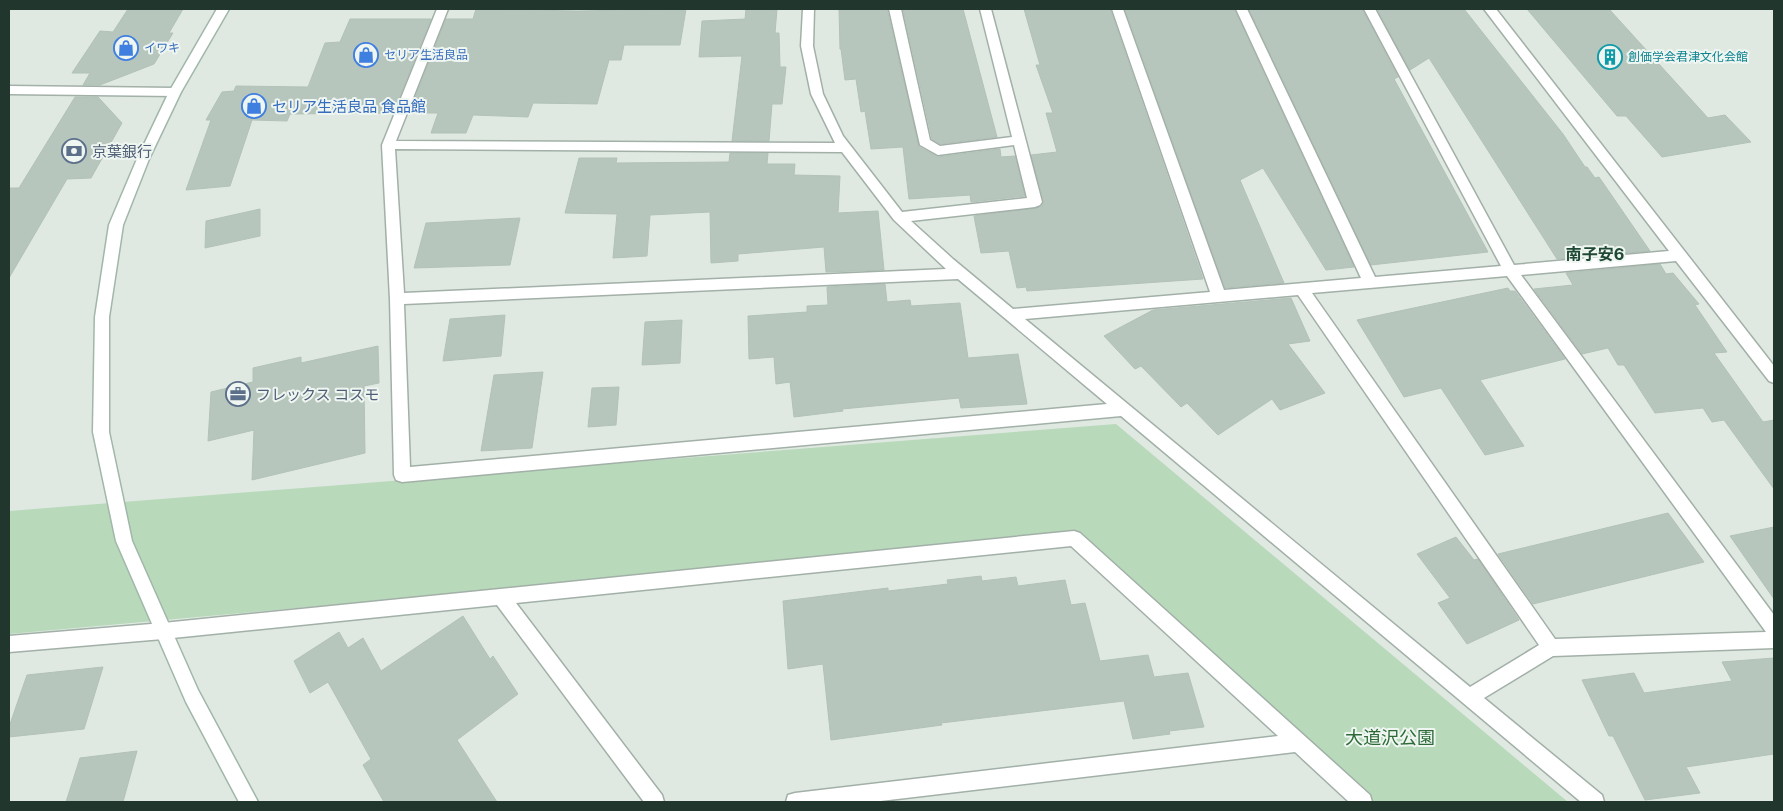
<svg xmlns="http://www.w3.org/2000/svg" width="1783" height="811" viewBox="0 0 1783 811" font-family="'Public Sans','Noto Sans JP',sans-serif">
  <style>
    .green { fill: #b8d9ba }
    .building { fill: #b7c6bd; stroke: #b2c2b8 }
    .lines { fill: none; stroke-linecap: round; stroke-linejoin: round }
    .street-casing { stroke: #a2b0a8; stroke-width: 3 }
    .secondary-casing { stroke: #a1b7aa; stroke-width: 3 }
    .street { fill: #fff; fill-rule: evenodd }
    .secondary { fill: #fff; fill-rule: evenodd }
    .labels { text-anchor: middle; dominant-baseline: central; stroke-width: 4; stroke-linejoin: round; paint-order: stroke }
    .far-shop-label { font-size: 12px; fill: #366cbe; stroke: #eff6f1; text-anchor: start }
    .far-culture-label { font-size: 12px; fill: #0d838f; stroke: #eff6f1; text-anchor: start }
    .shop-label { font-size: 15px; fill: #366cbe; stroke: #eff6f1; text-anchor: start }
    .service-label { font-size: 15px; fill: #4e5e75; stroke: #eff6f1; text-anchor: start }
    .neighbourhood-label { font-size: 16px; font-weight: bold; fill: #1f4835; stroke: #eff6f1 }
    .near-park-label { font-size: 18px; fill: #2e6b39; stroke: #eff6f1 }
  </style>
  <rect width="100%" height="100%" fill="#dfe9e2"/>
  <path class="green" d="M 1116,424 L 1568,802 L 1368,802 L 1074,538 L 9,634 L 9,511 Z"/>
  <g class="building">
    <path d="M 128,9 L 183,9 L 169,33 L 173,33 L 154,64 L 100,85 L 83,85 L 90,73 L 72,73 L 100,31 L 113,32 Z"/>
    <path d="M 476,9 L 578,11 L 686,9 L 680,45 L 624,45 L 621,60 L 609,60 L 597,104 L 533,103 L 528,117 L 473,115 L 466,133 L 431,133 L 438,113 L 409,113 L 446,19 L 473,19 Z"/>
    <path d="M 746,9 L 777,9 L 775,33 L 779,33 L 780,67 L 786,67 L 782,104 L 772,104 L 769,141 L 732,141 L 742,56 L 699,57 L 702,21 L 745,19 Z"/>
    <path d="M 839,9 L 887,9 L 919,147 L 938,157 L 1000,149 L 1001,157 L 1015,156 L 1025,196 L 971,202 L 970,195 L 909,199 L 903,147 L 871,149 L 865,111 L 861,112 L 856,79 L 845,80 L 841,49 L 840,49 Z"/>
    <path d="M 903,9 L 963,9 L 997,137 L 940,144 L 932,139 Z"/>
    <path d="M 1024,9 L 1110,9 L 1203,279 L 1027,291 L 1026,287 L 1017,288 L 1009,251 L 981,253 L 974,216 L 1041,207 L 1044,202 L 1031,155 L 1057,152 L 1046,113 L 1053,113 L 1036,65 L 1040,65 Z"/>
    <path d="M 1125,9 L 1234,9 L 1354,267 L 1326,270 L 1263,168 L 1240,180 L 1284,283 L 1225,288 Z"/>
    <path d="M 1249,9 L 1362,9 L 1398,77 L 1394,79 L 1488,252 L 1371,265 Z"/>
    <path d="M 1377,9 L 1464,9 L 1563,134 L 1585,167 L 1587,167 L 1595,178 L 1599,177 L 1650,251 L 1557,259 L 1429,58 L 1410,70 Z"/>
    <path d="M 1527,9 L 1609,9 L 1708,118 L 1725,115 L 1751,142 L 1662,157 L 1626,116 L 1617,116 Z"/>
    <path d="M 350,19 L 431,19 L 393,113 L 290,114 L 287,121 L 252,120 L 230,186 L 186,190 L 211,120 L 206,120 L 222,92 L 234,91 L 236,86 L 308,87 L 325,43 L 340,42 Z"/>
    <path d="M 75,97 L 98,97 L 122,123 L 91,178 L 67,179 L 9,278 L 9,188 L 19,188 Z"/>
    <path d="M 730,153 L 768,153 L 767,164 L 795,164 L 794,175 L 840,176 L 838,213 L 878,211 L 884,270 L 826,272 L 824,247 L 738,254 L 738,261 L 711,263 L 710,212 L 650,215 L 647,256 L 613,258 L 617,214 L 565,213 L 579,158 L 617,158 L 616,163 L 729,162 Z"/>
    <path d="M 260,209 L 260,236 L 205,248 L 206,221 Z"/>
    <path d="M 520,218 L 510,265 L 414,268 L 426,223 Z"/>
    <path d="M 1660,264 L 1666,274 L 1673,273 L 1699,304 L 1695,305 L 1727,352 L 1714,353 L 1763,422 L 1774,420 L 1774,489 L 1724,420 L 1712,422 L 1703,408 L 1655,413 L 1624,365 L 1618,365 L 1608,348 L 1582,354 L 1534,289 L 1573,285 L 1566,273 Z"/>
    <path d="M 885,284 L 887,302 L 910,300 L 911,306 L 960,303 L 968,358 L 1018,354 L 1027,404 L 961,408 L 959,398 L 842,409 L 843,411 L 794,417 L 790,382 L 776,384 L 774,357 L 749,359 L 748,316 L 807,312 L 807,306 L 828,305 L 827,287 Z"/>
    <path d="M 1508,288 L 1510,291 L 1515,291 L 1565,359 L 1480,380 L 1524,446 L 1485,455 L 1441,388 L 1404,397 L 1357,320 Z"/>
    <path d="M 1291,298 L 1310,341 L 1288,344 L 1325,393 L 1280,410 L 1272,399 L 1218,435 L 1187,403 L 1181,407 L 1141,366 L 1135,369 L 1104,336 L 1153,310 Z"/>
    <path d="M 505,315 L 501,356 L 443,361 L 450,319 Z"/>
    <path d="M 682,320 L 680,363 L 642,365 L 645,322 Z"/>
    <path d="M 378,346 L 379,383 L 364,386 L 365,453 L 252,480 L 254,430 L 208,441 L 211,392 L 253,382 L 253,368 L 301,357 L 301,363 Z"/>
    <path d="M 543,372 L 532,448 L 481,451 L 494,375 Z"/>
    <path d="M 619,387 L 616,425 L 588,427 L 592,388 Z"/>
    <path d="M 1668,513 L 1704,562 L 1533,604 L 1498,554 Z"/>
    <path d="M 1774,527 L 1774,599 L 1730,536 Z"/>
    <path d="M 1456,537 L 1474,560 L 1478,559 L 1519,620 L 1467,644 L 1438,603 L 1450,598 L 1417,554 Z"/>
    <path d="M 981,576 L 982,581 L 1016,577 L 1018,586 L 1065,580 L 1071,605 L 1085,603 L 1100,661 L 1148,655 L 1154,677 L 1188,673 L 1204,727 L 1169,731 L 1170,734 L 1133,739 L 1124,701 L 941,723 L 942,725 L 831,740 L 823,664 L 788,669 L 783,601 L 888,588 L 888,591 L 948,584 L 947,580 Z"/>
    <path d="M 463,616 L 490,659 L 493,656 L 518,694 L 457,740 L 497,802 L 384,802 L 363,765 L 371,759 L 328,682 L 310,693 L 294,661 L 339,632 L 348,648 L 363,638 L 381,671 Z"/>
    <path d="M 1774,658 L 1774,754 L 1686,767 L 1700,793 L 1645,800 L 1613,736 L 1609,736 L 1582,680 L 1634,673 L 1644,693 L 1732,681 L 1722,662 Z"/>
    <path d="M 103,667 L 84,729 L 9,737 L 9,727 L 27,675 Z"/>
    <path d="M 137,751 L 123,802 L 66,802 L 80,758 Z"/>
  </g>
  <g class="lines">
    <defs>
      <g id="street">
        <path d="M 437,9 L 448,9 L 396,141 L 835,143 L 811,94 L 801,46 L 803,9 L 814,9 L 813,46 L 823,94 L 843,136 L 902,212 L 1027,198 L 1014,145 L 938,155 L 920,145 L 889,9 L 901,9 L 930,140 L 940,146 L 1012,137 L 980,9 L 991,9 L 1042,202 L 1040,205 L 1035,207 L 911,221 L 953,259 L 1013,309 L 1210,292 L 1112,9 L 1123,9 L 1224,290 L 1361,278 L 1236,9 L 1247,9 L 1375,277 L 1501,266 L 1364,9 L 1375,9 L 1514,265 L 1669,251 L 1484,9 L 1496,9 L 1774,366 L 1774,383 L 1769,381 L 1676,261 L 1521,275 L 1774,615 L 1774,648 L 1553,656 L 1484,698 L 1602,795 L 1604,802 L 1581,802 L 1121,416 L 402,482 L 396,480 L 394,475 L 390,299 L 382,145 ZM 395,149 L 842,152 L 894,220 L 946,269 L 404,293 ZM 1507,276 L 1766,632 L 1555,639 L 1312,293 ZM 958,279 L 1107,404 L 410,467 L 404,304 ZM 1298,295 L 1539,645 L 1470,687 L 1025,319 Z"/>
        <path d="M 9,86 L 175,88 L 181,92 L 175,96 L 9,94 Z"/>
        <path d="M 1074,531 L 1080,533 L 1370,795 L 1372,802 L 1349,802 L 1295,752 L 872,802 L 786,802 L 788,795 L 795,793 L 1278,736 L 1071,546 L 516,603 L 662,795 L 664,802 L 644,802 L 497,605 L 163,639 L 9,652 L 9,636 L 163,623 Z"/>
      </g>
      <path id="secondary" d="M 217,9 L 229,9 L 181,92 L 149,159 L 123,225 L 109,317 L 109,432 L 132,541 L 198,690 L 258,802 L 239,802 L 186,702 L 116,541 L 93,432 L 95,317 L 109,225 L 137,159 L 169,92 Z"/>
    </defs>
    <use href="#street" class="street-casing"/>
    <use href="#secondary" class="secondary-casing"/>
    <use href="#street" class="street"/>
    <use href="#secondary" class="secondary"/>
  </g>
  <defs>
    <symbol id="shop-ring" viewBox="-11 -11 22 22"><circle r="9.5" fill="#eff6f1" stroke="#3f7fe0" stroke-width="1.5"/><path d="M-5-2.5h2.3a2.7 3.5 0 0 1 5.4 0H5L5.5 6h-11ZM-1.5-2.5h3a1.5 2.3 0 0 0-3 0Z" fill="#3f7fe0"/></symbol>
    <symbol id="building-ring" viewBox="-11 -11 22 22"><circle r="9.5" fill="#eff6f1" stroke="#0f9aa8" stroke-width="1.5"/><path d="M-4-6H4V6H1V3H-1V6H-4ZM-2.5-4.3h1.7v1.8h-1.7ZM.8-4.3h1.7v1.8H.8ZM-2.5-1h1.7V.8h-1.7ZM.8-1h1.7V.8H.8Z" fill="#0f9aa8"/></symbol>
    <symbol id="bank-ring" viewBox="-11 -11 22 22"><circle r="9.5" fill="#eff6f1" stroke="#5c6f8a" stroke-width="1.5"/><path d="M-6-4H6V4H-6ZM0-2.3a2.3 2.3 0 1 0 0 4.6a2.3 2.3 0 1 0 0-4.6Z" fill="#5c6f8a"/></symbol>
    <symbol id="office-ring" viewBox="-11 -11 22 22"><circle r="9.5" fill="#eff6f1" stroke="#5c6f8a" stroke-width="1.5"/><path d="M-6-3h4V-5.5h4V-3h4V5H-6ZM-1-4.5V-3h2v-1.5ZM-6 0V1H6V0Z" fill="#5c6f8a"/></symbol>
  </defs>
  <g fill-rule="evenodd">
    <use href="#shop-ring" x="112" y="34" width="28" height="28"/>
    <use href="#shop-ring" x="352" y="41" width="28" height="28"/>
    <use href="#building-ring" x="1596" y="43" width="28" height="28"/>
    <use href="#shop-ring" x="240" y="92" width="28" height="28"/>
    <use href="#bank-ring" x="60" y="137" width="28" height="28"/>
    <use href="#office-ring" x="224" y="380" width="28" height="28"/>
  </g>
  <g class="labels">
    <g class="far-shop-label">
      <text x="144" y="48">イワキ</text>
      <text x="384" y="55">セリア生活良品</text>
    </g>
    <g class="far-culture-label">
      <text x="1628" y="57">創価学会君津文化会館</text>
    </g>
    <g class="shop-label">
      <text x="272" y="106">セリア生活良品 食品館</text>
    </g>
    <g class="service-label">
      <text x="92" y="151">京葉銀行</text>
      <text x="256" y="394">フレックス コスモ</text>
    </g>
    <g class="neighbourhood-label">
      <text x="1595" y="254">南子安6</text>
    </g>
    <g class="near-park-label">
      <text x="1390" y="737">大道沢公園</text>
    </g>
  </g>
  <rect width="1783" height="811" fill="none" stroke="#21372d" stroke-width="20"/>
</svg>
